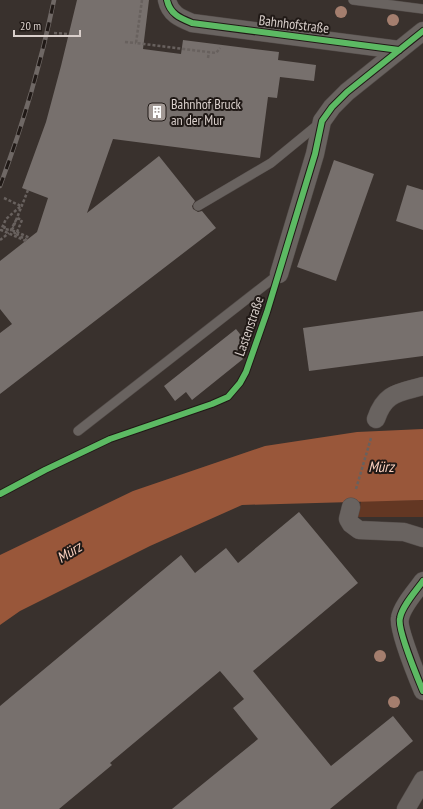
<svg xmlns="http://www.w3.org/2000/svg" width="423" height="809" viewBox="0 0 423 809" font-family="'PT Sans Narrow',sans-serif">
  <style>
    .green { fill: #633723 }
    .water { fill: #99573a }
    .building { fill: #77706d }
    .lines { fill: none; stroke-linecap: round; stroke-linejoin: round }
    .lane-casing { stroke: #544d4a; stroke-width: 10 }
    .street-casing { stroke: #544d4a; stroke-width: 19 }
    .path { stroke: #68615e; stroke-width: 2.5; stroke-dasharray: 3 2; stroke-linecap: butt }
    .lane { stroke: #696360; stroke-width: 9 }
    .street { stroke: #696360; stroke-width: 18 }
    .rail-casing { stroke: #6f6865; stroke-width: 4.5 }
    .rail { stroke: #201916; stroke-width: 3; stroke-dasharray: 9; stroke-linecap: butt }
    .cycleway-casing { stroke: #201916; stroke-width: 8 }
    .cycleway { stroke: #5cba63; stroke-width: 6 }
    .tree { fill: #a47e6e }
    .labels { text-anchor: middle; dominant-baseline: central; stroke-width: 4; stroke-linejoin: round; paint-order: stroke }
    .street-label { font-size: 14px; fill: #d9cfcb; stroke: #201916 }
    .poi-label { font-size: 14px; fill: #d9cfcb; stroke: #201916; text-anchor: start }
    .water-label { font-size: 15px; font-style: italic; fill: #fbd1bf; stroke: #201916 }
  </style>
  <rect width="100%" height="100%" fill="#39312d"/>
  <path class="green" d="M 423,500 L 423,517 L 358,517 L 361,501 Z"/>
  <path class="water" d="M 423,429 L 423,500 L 242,505 L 150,546 L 20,611 L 0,625 L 0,555 L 133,491 L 265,446 L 357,432 Z"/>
  <g class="building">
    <path d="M 77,0 L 149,0 L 143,49 L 181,54 L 183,40 L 279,52 L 278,60 L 316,65 L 314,81 L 280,77 L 277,98 L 268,97 L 260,158 L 113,139 L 87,213 L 159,156 L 195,201 L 192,206 L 193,209 L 198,212 L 202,211 L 216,228 L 0,394 L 0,333 L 12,324 L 0,309 L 0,261 L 37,232 L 48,198 L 22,188 L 46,122 L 61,66 Z"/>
    <path d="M 334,160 L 374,174 L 336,281 L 297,267 Z"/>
    <path d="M 407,185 L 423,190 L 423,230 L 396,221 Z"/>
    <path d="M 423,311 L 423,356 L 309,371 L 303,328 Z"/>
    <path d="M 236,329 L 247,343 L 237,351 L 243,359 L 192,400 L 186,392 L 175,401 L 164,386 Z"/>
    <path d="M 299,512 L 358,583 L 253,671 L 331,766 L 393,716 L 413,741 L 330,809 L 172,809 L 258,739 L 233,708 L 244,699 L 220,671 L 110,763 L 112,765 L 59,809 L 0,809 L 0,706 L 181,555 L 195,573 L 226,548 L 238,563 Z"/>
  </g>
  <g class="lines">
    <defs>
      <g id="lane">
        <path d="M 353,0 L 423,9"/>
        <path d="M 198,206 L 271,163 L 321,122"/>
        <path d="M 78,431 L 279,274"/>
      </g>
      <g id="street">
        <path d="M 167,0 C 170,14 180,18 192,23 L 399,50"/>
        <path d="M 279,274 L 315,154 L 322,121 L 332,107 L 347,92 L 423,31"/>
        <path d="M 376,419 C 385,392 399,393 423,386"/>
        <path d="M 351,507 L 348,519 L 351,524 L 359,530 L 404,532 L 423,538"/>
        <path d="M 423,581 C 416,591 402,606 400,618 C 397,628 418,679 423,691"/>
        <path d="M 406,809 L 423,780"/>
      </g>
    </defs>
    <use href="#lane" class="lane-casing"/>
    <use href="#street" class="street-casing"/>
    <g class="path">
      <path d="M 142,0 L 136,43 L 216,53 L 220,48"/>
      <path d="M 54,33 L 68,34"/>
      <path d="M 125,42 L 136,43"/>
      <path d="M 208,58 L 209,52"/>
      <path d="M 28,190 C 23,203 18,215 13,228 L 11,230 L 17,232 L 22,220 L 17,218 L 11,230 L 16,234 L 17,232 L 30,238"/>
      <path d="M 4,198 L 21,206 L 6,219 L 1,230 L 26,241"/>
      <path d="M 5,226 L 4,229 L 11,230"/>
      <path d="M 16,234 L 27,240"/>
      <path d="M 0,240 L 9,233"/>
      <path d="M 356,489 L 371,438"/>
    </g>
    <use href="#lane" class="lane"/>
    <use href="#street" class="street"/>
    <defs>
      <path id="rail" d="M 0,186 C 23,125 41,63 54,0"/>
    </defs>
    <use href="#rail" class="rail-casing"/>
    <use href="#rail" class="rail"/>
    <defs>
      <g id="cycleway">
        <path d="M 167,0 C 170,14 180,18 192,23 L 399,50"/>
        <path d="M 0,494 L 45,470 L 110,439 L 212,404 L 228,397 L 240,383 L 246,372 L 267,312 L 315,154 L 322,121 L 332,107 L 347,92 L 423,31"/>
        <path d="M 423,581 C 416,591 402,606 400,618 C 397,628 418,679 423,691"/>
      </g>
    </defs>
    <use href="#cycleway" class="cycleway-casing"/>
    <use href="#cycleway" class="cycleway"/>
  </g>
  <g class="tree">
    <circle cx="341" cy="12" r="6"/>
    <circle cx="393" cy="20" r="6"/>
    <circle cx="380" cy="656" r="6"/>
    <circle cx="394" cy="702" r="6"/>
  </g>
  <defs>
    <symbol id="building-square" viewBox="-11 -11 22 22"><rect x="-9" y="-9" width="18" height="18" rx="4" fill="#a19894" stroke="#201916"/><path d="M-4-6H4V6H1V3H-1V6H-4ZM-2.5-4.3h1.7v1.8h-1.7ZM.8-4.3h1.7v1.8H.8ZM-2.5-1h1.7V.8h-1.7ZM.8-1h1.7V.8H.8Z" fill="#fff"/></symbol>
  </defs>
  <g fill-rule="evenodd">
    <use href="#building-square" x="146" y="101" width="22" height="22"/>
  </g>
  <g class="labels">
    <g class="street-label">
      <text transform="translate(294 24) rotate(7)">Bahnhofstraße</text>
      <text transform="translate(249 326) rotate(-71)">Lastenstraße</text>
    </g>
    <g class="poi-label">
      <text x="171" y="104">Bahnhof Bruck<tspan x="171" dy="16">an der Mur</tspan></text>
    </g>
    <g class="water-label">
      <text x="381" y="466">Mürz</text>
      <text transform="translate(69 552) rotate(-32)">Mürz</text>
    </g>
  </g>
  <path d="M14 30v6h66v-6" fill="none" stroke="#d9cfcb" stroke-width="2"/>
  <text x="20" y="30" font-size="12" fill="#d9cfcb" stroke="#201916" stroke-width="3" paint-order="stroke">20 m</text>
</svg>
